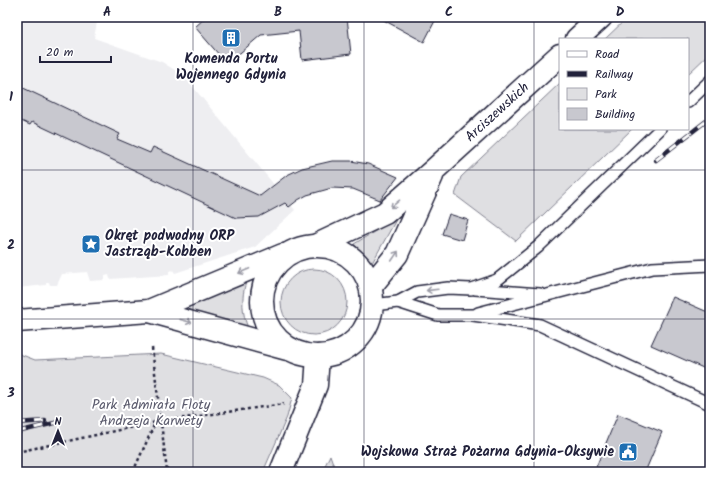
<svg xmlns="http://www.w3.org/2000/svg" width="727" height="489" viewBox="0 0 727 489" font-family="Kalam,sans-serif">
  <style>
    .built { fill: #eeeef1 }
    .green { fill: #dfdfe2; stroke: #80808e }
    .building { fill: #c8c8cf; stroke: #22223b }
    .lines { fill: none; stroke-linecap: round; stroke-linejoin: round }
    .service-casing { stroke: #22223b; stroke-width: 14 }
    .minor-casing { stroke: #22223b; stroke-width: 25 }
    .tertiary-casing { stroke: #22223b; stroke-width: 25 }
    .path { stroke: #22223b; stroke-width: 2.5; stroke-dasharray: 3 3; stroke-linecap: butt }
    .service { stroke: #fff; stroke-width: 11 }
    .minor { stroke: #fff; stroke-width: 22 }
    .tertiary { stroke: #fff; stroke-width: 22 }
    .rail-casing { stroke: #22223b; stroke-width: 4.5 }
    .rail { stroke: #fff; stroke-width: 3; stroke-dasharray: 9; stroke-linecap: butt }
    .oneway { stroke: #9c9ca7 }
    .grid { fill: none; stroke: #22223b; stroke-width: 1; stroke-opacity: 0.55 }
    .labels { text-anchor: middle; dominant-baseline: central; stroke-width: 4; stroke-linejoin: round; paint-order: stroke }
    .poi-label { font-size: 14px; font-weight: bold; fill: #22223b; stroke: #fff }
    .street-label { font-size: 14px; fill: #22223b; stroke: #fff }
    .park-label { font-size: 14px; fill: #5b5b6d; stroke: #fff }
    .neatline { fill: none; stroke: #22223b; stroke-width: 1.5 }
    .grid-label { font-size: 13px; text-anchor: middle; font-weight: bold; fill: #22223b }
  </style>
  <rect width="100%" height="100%" fill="#fff"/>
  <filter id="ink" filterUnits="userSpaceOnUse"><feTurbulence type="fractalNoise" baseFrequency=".025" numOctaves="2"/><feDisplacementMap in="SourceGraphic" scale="8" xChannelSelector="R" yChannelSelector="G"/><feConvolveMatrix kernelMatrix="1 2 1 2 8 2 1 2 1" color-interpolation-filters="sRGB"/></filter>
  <g filter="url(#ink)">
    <path class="built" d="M 17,17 L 98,17 L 94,38 L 162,62 L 184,76 L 295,210 L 255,247 L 175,273 L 173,270 L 169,271 L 169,275 L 110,279 L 109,275 L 105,276 L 105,280 L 90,281 L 87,272 L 62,274 L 57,285 L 50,285 L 49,282 L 46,282 L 46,285 L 17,288 Z"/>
    <g class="green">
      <path d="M 628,17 L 710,17 L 710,53 L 688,74 L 688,39 L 605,39 Z"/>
      <path d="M 560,83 L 560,129 L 632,129 L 516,241 L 455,195 L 461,177 Z"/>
      <path d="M 397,218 L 372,263 L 354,244 Z"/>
      <circle cx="314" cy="302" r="33"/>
      <path d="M 246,282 C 241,298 242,313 248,328 L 168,309 Z"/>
      <path d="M 17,353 L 35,360 L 161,354 L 263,378 L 279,385 L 292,398 L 287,417 L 263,472 L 17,472 Z"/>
      <path d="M 330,455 L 336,472 L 322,472 Z"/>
    </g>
    <g class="building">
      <path d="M 206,17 L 347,17 L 351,54 L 302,60 L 299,31 L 261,35 L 227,64 L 195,27 Z"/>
      <path d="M 378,17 L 437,17 L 424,42 Z"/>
      <path d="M 17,85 L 120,134 L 117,139 L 150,153 L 153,147 L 260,196 L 287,175 L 302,168 L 332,161 L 351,161 L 368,164 L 398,177 L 380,200 L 353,189 L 332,188 L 307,195 L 298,200 L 289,207 L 285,203 L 259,217 L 236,218 L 32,122 L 30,125 L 17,119 Z"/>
      <path d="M 449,214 L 468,220 L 462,240 L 442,234 Z"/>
      <path d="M 673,297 L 710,313 L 710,371 L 651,345 Z"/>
      <path d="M 618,414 L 662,432 L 645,472 L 594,472 Z"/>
    </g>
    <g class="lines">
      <defs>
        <g id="service">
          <path d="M 688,102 L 710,81"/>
          <path d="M 475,289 L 540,294"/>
          <path d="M 398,302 L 438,315 L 473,315 L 540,325 L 710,404"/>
          <path d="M 373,305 L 398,302 L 417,292 L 448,288 L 471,289 L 497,280 L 538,247 L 660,129"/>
          <path d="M 478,313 L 652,268 L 710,265"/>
        </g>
        <path id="minor" d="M 281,472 L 316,385 L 318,356"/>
        <g id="tertiary">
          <path d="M 577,39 L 601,17"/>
          <path id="s1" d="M 317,245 L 385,213 L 435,169 L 560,55"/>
          <circle cx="317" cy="301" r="55"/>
          <path d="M 371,286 L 397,254 L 432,176"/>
          <path d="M 149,311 L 287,349"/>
          <path d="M 17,321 L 149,311 L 283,255"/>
        </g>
      </defs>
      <use href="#service" class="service-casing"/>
      <use href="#minor" class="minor-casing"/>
      <use href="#tertiary" class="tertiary-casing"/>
      <g class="path">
        <path d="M 152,348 L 167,472"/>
        <path d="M 17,452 L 156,422 L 284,404"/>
        <path d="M 133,472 L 160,412"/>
      </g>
      <use href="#service" class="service"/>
      <use href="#minor" class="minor"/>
      <use href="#tertiary" class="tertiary"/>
      <defs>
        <g id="rail">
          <path d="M 656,160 L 710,118"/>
          <path d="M 17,423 L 45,421"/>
          <path d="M 17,432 L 59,422"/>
        </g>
      </defs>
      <use href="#rail" class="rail-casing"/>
      <use href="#rail" class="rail"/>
    </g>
    <defs><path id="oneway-shaft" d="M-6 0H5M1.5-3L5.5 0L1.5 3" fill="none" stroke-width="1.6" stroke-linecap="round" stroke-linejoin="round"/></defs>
    <g class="oneway">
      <use href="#oneway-shaft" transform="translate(395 204) rotate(140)"/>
      <use href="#oneway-shaft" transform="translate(395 256) rotate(-56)"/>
      <use href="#oneway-shaft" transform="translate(244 271) rotate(157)"/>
      <use href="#oneway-shaft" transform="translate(432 290) rotate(173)"/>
      <use href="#oneway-shaft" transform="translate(186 321) rotate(15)"/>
    </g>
  </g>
  <path class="grid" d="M 193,17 L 193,472M 364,17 L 364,472M 534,17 L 534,472M 17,170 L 710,170M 17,319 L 710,319"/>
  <defs>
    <symbol id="building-square" viewBox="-11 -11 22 22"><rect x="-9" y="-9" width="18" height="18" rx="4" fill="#1f6fb2" stroke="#fff"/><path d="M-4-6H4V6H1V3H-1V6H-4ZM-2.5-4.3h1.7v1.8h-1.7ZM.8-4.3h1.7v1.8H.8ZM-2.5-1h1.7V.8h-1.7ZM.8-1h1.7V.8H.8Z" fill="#fff"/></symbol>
    <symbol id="sight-square" viewBox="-11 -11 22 22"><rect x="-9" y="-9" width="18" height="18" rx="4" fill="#1f6fb2" stroke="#fff"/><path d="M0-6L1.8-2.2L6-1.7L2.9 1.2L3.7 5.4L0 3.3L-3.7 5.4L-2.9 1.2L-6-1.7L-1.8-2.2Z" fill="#fff"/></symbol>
    <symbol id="civic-square" viewBox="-11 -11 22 22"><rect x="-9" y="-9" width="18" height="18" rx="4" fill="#1f6fb2" stroke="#fff"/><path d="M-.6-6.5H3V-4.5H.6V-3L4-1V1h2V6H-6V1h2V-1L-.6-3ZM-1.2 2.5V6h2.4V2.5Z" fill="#fff"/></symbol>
  </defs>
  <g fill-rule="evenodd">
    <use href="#building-square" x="220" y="27" width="22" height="22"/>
    <use href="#sight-square" x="80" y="233" width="22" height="22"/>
    <use href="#civic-square" x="617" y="441" width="22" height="22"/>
  </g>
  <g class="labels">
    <g class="poi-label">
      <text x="231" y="59">Komenda Portu<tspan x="231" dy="16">Wojennego Gdynia</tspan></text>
      <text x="105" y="236" text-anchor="start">Okręt podwodny ORP<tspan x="105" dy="16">Jastrząb-Kobben</tspan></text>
      <text x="614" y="452" text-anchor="end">Wojskowa Straż Pożarna Gdynia-Oksywie</text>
    </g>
    <g class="street-label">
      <text stroke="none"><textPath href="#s1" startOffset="226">Arciszewskich</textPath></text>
    </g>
    <g class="park-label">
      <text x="151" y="405">Park Admirała Floty<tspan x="151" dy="16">Andrzeja Karwety</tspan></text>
    </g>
  </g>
  <rect width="727" height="489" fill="none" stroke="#fff" stroke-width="44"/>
  <rect x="559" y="38" width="130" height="92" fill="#ffffff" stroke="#a7a7b1"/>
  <rect x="567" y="51" width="20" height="6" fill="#ffffff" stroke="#a7a7b1"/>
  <text x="595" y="58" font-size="12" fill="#22223b">Road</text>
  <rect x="567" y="71" width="20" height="6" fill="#22223b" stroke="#a7a7b1"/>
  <text x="595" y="78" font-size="12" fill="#22223b">Railway</text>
  <rect x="567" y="88" width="20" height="12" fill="#dfdfe2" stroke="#a7a7b1"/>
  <text x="595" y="98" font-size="12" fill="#22223b">Park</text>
  <rect x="567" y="108" width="20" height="12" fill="#c8c8cf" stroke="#a7a7b1"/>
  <text x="595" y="118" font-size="12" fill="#22223b">Building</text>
  <g transform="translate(58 431)" stroke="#ffffff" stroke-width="3" paint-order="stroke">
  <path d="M0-3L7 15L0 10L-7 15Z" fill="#22223b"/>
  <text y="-6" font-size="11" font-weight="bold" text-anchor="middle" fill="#22223b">N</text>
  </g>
  <path d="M40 56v6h71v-6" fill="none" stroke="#22223b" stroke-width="2"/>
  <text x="46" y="56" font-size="12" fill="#22223b" stroke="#ffffff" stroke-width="3" paint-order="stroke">20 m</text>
  <rect x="22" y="22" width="683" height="445" class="neatline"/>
  <g class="grid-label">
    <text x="107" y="16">A</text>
    <text x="278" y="16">B</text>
    <text x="449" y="16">C</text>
    <text x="620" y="16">D</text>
    <text x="11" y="101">1</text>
    <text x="11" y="249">2</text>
    <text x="11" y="397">3</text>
  </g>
</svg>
